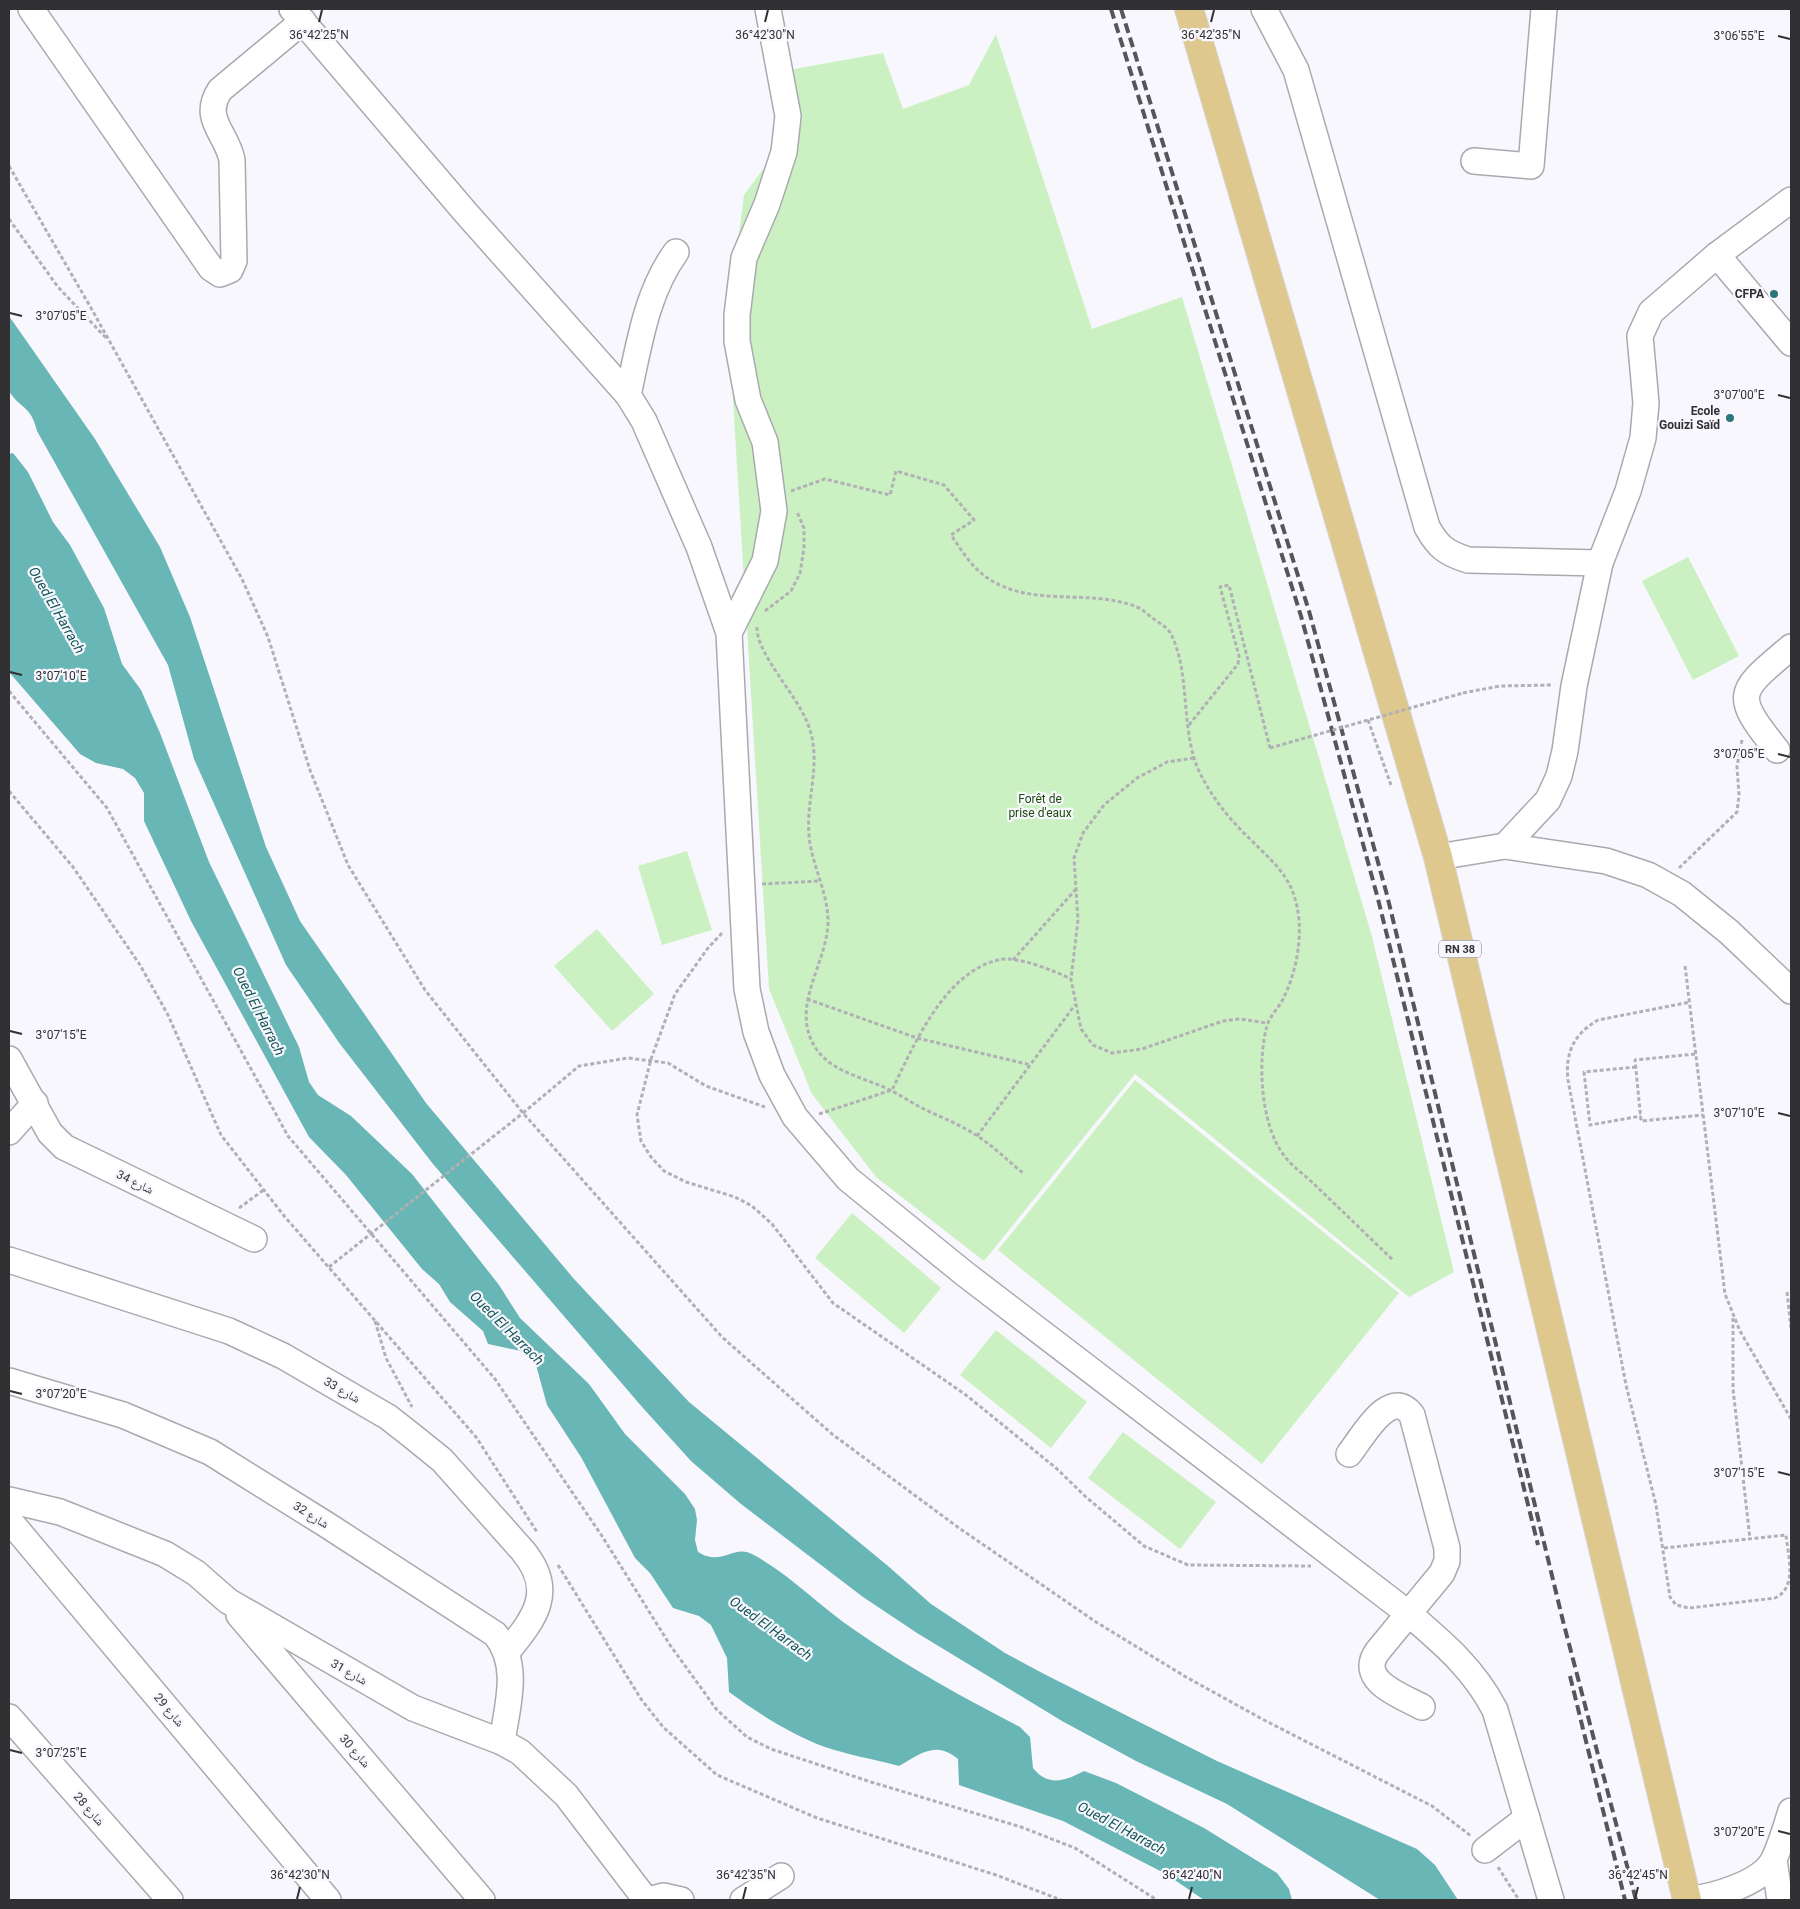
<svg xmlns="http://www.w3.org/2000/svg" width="1800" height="1909" viewBox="0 0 1800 1909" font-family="Roboto,'Noto Naskh Arabic',sans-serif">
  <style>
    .green { fill: #cbf1c2 }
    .water { fill: #69b6b7 }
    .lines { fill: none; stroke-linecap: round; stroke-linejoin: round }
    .minor-casing { stroke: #aaa9af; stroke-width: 28 }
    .major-casing { stroke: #d6d6d6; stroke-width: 30 }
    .path { stroke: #b1b0b5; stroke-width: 3; stroke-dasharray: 4 2.5; stroke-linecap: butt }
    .minor { stroke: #fff; stroke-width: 25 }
    .major { stroke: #dfc88e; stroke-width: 28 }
    .rail { stroke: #565559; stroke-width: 4; stroke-dasharray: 10 5; stroke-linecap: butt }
    .path-bridge { stroke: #b1b0b5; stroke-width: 3; stroke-dasharray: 4 2.5; stroke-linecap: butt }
    .ticks { fill: none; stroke: #313033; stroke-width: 2 }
    .poi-dot { fill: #2d777c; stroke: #f8f7fd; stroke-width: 2 }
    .labels { text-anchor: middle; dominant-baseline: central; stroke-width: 4.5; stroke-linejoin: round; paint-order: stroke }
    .shield { fill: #f8f7fd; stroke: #6d6c70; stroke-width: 1 }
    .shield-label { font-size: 11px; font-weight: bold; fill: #313033 }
    .poi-label { font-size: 12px; font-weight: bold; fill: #313033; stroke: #f8f7fd; text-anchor: end }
    .park-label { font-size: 12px; fill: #1c4d0d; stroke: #f8f7fd }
    .street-label { font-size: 12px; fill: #313033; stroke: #f8f7fd }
    .water-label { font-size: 14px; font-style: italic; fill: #115556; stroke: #f8f7fd }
    .ticks-label { font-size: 12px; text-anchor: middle; fill: #313033; stroke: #f8f7fd; stroke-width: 4.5; stroke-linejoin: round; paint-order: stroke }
  </style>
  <rect width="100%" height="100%" fill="#f8f7fd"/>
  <g class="green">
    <path d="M 996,34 L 1092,329 L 1182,297 L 1371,933 L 1454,1272 L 1409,1297 L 1135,1074 L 984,1261 L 876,1177 L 812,1094 L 769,989 L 728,318 L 744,195 L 766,165 L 779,113 L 772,73 L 883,53 L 903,109 L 969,85 Z"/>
    <path d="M 1688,557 L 1739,656 L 1693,680 L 1642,581 Z"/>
    <path d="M 687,851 L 712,930 L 662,945 L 638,866 Z"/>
    <path d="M 597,929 L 654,994 L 612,1031 L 554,966 Z"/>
    <path d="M 1135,1080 L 1399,1293 L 1262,1464 L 998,1250 Z"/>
    <path d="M 852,1213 L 941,1288 L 904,1333 L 815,1258 Z"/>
    <path d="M 996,1330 L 1087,1402 L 1051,1448 L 960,1375 Z"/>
    <path d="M 1123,1432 L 1216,1502 L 1180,1549 L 1088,1478 Z"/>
  </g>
  <g class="water">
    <path d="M 9,316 L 95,439 L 160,547 L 190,617 L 266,847 L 300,921 L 426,1103 L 574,1279 L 689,1402 L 888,1566 L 931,1604 L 1005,1653 L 1046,1675 L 1217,1761 L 1417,1849 L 1435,1865 L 1458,1900 L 1380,1900 L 1227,1804 L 1136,1761 L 1062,1721 L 917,1633 L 863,1597 L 741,1504 L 691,1461 L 643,1408 L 433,1164 L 340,1044 L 286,965 L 194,759 L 168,665 L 37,431 C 31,405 20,409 9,391 Z"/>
    <path d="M 13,453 L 28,472 L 53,522 L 70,545 L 104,608 L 122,664 L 141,690 L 160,733 L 209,862 L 299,1047 L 309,1082 L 318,1095 L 351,1116 L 412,1174 L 499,1285 L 520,1318 L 589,1384 L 625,1434 L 685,1494 L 695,1509 L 697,1520 L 695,1540 L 698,1552 C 722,1567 733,1544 752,1554 C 790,1574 820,1607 856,1631 C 907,1667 964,1698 1020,1727 L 1030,1737 L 1033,1768 C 1048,1787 1065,1781 1084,1771 L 1116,1783 L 1204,1828 L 1277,1873 L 1289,1889 L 1292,1900 L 1204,1900 L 1166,1874 L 1063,1821 L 959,1785 L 958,1759 C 936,1740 920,1754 899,1766 C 874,1759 848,1755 825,1747 C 790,1734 758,1713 729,1692 L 727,1658 L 711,1625 L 699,1616 L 673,1608 L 650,1573 L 635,1558 L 581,1457 L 547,1405 L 536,1365 L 521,1351 L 488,1344 L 483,1331 L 450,1302 L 439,1284 L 422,1269 L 346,1175 L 309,1137 L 191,921 L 144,821 L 144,793 L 135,778 L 123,769 L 96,763 L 80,754 L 9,672 L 9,454 Z"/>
  </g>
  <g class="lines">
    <defs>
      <g id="minor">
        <path d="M 31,9 L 211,268 L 220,274 L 230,270 L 234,261 L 232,160 C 227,133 201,119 220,90 L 303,21"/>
        <path d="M 292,9 L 466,213 L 628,395 L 644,421 L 699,547 L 729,633 L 747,989 L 756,1032 L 772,1075 L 795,1117 L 848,1179 L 965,1274 L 1409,1614 C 1443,1643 1474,1669 1495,1710 L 1551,1900"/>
        <path d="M 1264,9 L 1296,70 L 1427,527 C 1438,547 1446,553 1468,560 L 1600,563 L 1628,491 L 1643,438 L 1646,403 L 1640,336 L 1651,312 L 1717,255 L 1791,200"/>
        <path d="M 1474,161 L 1531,166 L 1544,9"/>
        <path d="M 1717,255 L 1791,343"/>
        <path d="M 628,395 C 639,346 646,293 676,252"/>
        <path d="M 729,633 L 765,561 L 774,511 L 765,442 L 748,400 L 737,341 L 737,315 L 744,258 L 767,204 L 784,152 L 788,116 L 768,9"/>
        <path d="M 1777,750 C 1731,693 1738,692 1791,647"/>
        <path d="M 1505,846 L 1548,800 L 1559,776 L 1565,751 L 1574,686 L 1600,563"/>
        <path d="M 1438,857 L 1505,846 L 1606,861 L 1648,875 L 1682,894 L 1729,932 L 1791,991"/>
        <path d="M 9,1059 L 50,1133 L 64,1147 L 254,1239"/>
        <path d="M 9,1132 L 35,1103"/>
        <path d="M 9,1260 L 229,1331 L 283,1356 L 388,1417 L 411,1435 L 442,1460 L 523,1551 C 556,1591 535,1618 507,1652"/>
        <path d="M 9,1381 L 123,1415 L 210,1452 L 327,1525 L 495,1634 C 521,1665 507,1706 502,1742"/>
        <path d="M 1349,1454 C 1362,1438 1390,1385 1412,1415 L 1447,1548 L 1447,1561 L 1442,1573 L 1377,1652 C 1357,1681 1402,1696 1422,1707"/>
        <path d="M 9,1500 L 60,1512 L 165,1554 L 196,1573 L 228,1601 L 413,1708 L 502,1742 L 520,1752 L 566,1795 L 646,1900"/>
        <path d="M 9,1520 L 328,1900"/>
        <path d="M 239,1615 L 482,1900"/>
        <path d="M 9,1717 L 170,1900"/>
        <path d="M 1485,1850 L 1527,1818"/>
        <path d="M 1774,1860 L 1780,1900"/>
        <path d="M 648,1900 L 663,1896 L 681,1900"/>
        <path d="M 743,1900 L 781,1876"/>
        <path d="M 1687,1900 C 1712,1897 1762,1884 1774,1859 C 1781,1844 1786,1827 1791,1811"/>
      </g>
      <path id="major" d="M 1189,9 L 1438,857 L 1687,1900"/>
    </defs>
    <use href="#minor" class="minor-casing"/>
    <use href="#major" class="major-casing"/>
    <g class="path">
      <path d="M 9,166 L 91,308 L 242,579 L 268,637 L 310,770 L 348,865 L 425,990 L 523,1113 L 722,1337 L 832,1434 L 959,1528 L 1096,1622 L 1186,1677 L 1264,1720 L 1432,1806 L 1471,1836"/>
      <path d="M 9,219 L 58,287 L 106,338"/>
      <path d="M 791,491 L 825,479 L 890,495 L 896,471 L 944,485 L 974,520 L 951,535 C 962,551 972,568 989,579 C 1034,608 1089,588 1137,607 C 1144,610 1150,617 1157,621 C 1162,625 1168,628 1171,634 C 1192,676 1179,736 1202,777 C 1214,800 1231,821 1250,839 C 1277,866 1295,879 1299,920 C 1301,946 1295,974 1284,997 C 1280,1007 1270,1015 1267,1026 C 1257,1061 1261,1125 1283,1154 C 1291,1166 1305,1175 1315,1185 C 1341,1210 1367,1235 1393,1260"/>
      <path d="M 765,611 L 791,591 L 800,573 L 804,548 L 804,528 L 797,512"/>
      <path d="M 757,627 C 756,655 801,698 810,730 C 821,765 806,799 809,835 C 811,863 827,890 828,919 C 829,962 789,1005 815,1047 C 831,1073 867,1078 892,1091 C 902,1096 912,1103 922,1108 C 940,1117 959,1124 976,1135 C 992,1145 1007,1160 1023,1173"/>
      <path d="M 9,691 L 107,808 L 288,1136 L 495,1379 L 602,1536 L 670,1645 L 717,1710 L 747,1737 L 771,1749 L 871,1782 L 1021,1827 L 1075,1848 L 1157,1900"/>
      <path d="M 1463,693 L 1500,686 L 1553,685"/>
      <path d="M 1368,720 L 1391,785"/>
      <path d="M 1189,725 L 1238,664 L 1239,656 L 1220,587 L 1229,585 L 1270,748"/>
      <path d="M 1194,758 L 1167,762 L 1137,778 L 1104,805 L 1083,833 L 1074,858 L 1078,920 L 1071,979 L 1081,1029 L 1093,1045 L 1112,1053 L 1142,1049 L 1223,1021 L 1240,1019 L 1267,1023"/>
      <path d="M 9,791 L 73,867 L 140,965 L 168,1015 L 221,1135 L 285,1217 L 476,1437 L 537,1532"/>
      <path d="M 1679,868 L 1737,812 L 1739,795 L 1737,766 L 1742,740"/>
      <path d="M 762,884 L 819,881"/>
      <path d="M 722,933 L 708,948 L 675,994 L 651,1059 L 637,1115 L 641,1141 L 651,1157 L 664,1171 L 686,1182 L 735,1197 L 752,1206 L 772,1224 L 833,1303 L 966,1395 L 1056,1468 L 1086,1497 L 1144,1546 L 1188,1565 L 1311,1566"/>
      <path d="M 1013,960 L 1077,888"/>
      <path d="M 1685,966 L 1725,1294 L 1740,1331 L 1791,1419"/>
      <path d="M 807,999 L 917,1038 L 1031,1065"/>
      <path d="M 1695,1054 L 1635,1060 L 1641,1121 L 1703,1115"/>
      <path d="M 1636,1067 L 1584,1072 L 1590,1125 L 1641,1116"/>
      <path d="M 523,1113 L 579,1066 L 628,1058 L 668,1063 L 706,1086 L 765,1107"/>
      <path d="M 819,1114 L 892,1090 C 914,1045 944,973 998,960 C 1017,955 1054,971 1071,979"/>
      <path d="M 977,1136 L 1075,1005"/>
      <path d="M 239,1208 L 265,1189"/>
      <path d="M 1787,1292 L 1791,1328"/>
      <path d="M 1733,1318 L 1733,1389 L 1750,1539"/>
      <path d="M 375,1321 L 386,1358 L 412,1407"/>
      <path d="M 1664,1548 L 1786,1535 C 1788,1556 1798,1587 1775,1598 L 1689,1608 L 1676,1605 L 1670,1597 L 1656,1505 L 1626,1385 L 1568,1080 C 1565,1052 1574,1034 1598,1020 L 1690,1002"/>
      <path d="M 558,1565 L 641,1699 L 663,1727 L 717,1775 L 817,1818 L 996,1875 L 1061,1900"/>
      <path d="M 1498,1867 L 1519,1900"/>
    </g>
    <use href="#minor" class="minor"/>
    <use href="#major" class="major"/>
    <g class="rail">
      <path d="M 1111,9 L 1301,616 L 1378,899 L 1538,1545"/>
      <path d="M 1121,9 L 1309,611 L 1387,895 L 1563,1621 L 1636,1900"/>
      <path d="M 1570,1676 L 1625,1900"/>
    </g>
    <g class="path-bridge">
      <path d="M 1270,748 L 1463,693"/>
      <path d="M 329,1267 L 523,1113"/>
    </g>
  </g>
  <path class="ticks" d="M 319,22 L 322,10M 765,22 L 768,10M 1211,22 L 1214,10M 1778,36 L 1790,39M 10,313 L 22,316M 1778,395 L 1790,398M 10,672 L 22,675M 1778,754 L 1790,757M 10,1031 L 22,1034M 1778,1113 L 1790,1116M 10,1391 L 22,1394M 1778,1472 L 1790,1475M 10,1750 L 22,1753M 1778,1831 L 1790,1834M 297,1899 L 300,1887M 743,1899 L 746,1887M 1189,1899 L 1192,1887M 1635,1899 L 1638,1887"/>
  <g class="poi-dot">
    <circle cx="1774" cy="294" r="5"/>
    <circle cx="1730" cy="418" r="5"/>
  </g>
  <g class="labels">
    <rect class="shield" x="1439" y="940.5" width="42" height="17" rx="4"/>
    <g class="shield-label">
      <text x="1460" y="949">RN 38</text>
    </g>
    <g class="poi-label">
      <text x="1764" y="294">CFPA</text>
      <text x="1720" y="411">Ecole<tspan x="1720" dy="14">Gouizi Saïd</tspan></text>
    </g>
    <g class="park-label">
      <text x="1040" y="799">Forêt de<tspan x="1040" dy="14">prise d'eaux</tspan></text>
    </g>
    <g class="street-label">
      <text transform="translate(135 1182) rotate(26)">شارع 34</text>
      <text transform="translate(342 1390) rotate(30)">شارع 33</text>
      <text transform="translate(311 1515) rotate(32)">شارع 32</text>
      <text transform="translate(349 1672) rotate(30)">شارع 31</text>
      <text transform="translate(169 1710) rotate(50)">شارع 29</text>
      <text transform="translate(355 1751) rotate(49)">شارع 30</text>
      <text transform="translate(89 1809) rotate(49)">شارع 28</text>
    </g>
    <g class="water-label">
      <text transform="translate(57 610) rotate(60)">Oued El Harrach</text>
      <text transform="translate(259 1011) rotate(63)">Oued El Harrach</text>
      <text transform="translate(507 1328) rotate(45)">Oued El Harrach</text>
      <text transform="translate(771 1628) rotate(36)">Oued El Harrach</text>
      <text transform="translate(1122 1828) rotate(28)">Oued El Harrach</text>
    </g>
  </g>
  <g class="ticks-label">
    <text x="319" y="39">36°42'25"N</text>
    <text x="765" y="39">36°42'30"N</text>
    <text x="1211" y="39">36°42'35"N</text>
    <text x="1739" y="40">3°06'55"E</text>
    <text x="61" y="320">3°07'05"E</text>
    <text x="1739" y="399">3°07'00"E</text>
    <text x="61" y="680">3°07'10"E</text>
    <text x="1739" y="758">3°07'05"E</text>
    <text x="61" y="1039">3°07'15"E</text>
    <text x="1739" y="1117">3°07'10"E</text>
    <text x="61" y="1398">3°07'20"E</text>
    <text x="1739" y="1477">3°07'15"E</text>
    <text x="61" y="1757">3°07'25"E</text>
    <text x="1739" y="1836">3°07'20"E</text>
    <text x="300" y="1879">36°42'30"N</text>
    <text x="746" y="1879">36°42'35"N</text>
    <text x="1192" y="1879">36°42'40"N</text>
    <text x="1638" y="1879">36°42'45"N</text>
  </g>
  <rect width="1800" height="1909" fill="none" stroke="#313033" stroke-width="20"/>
</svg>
